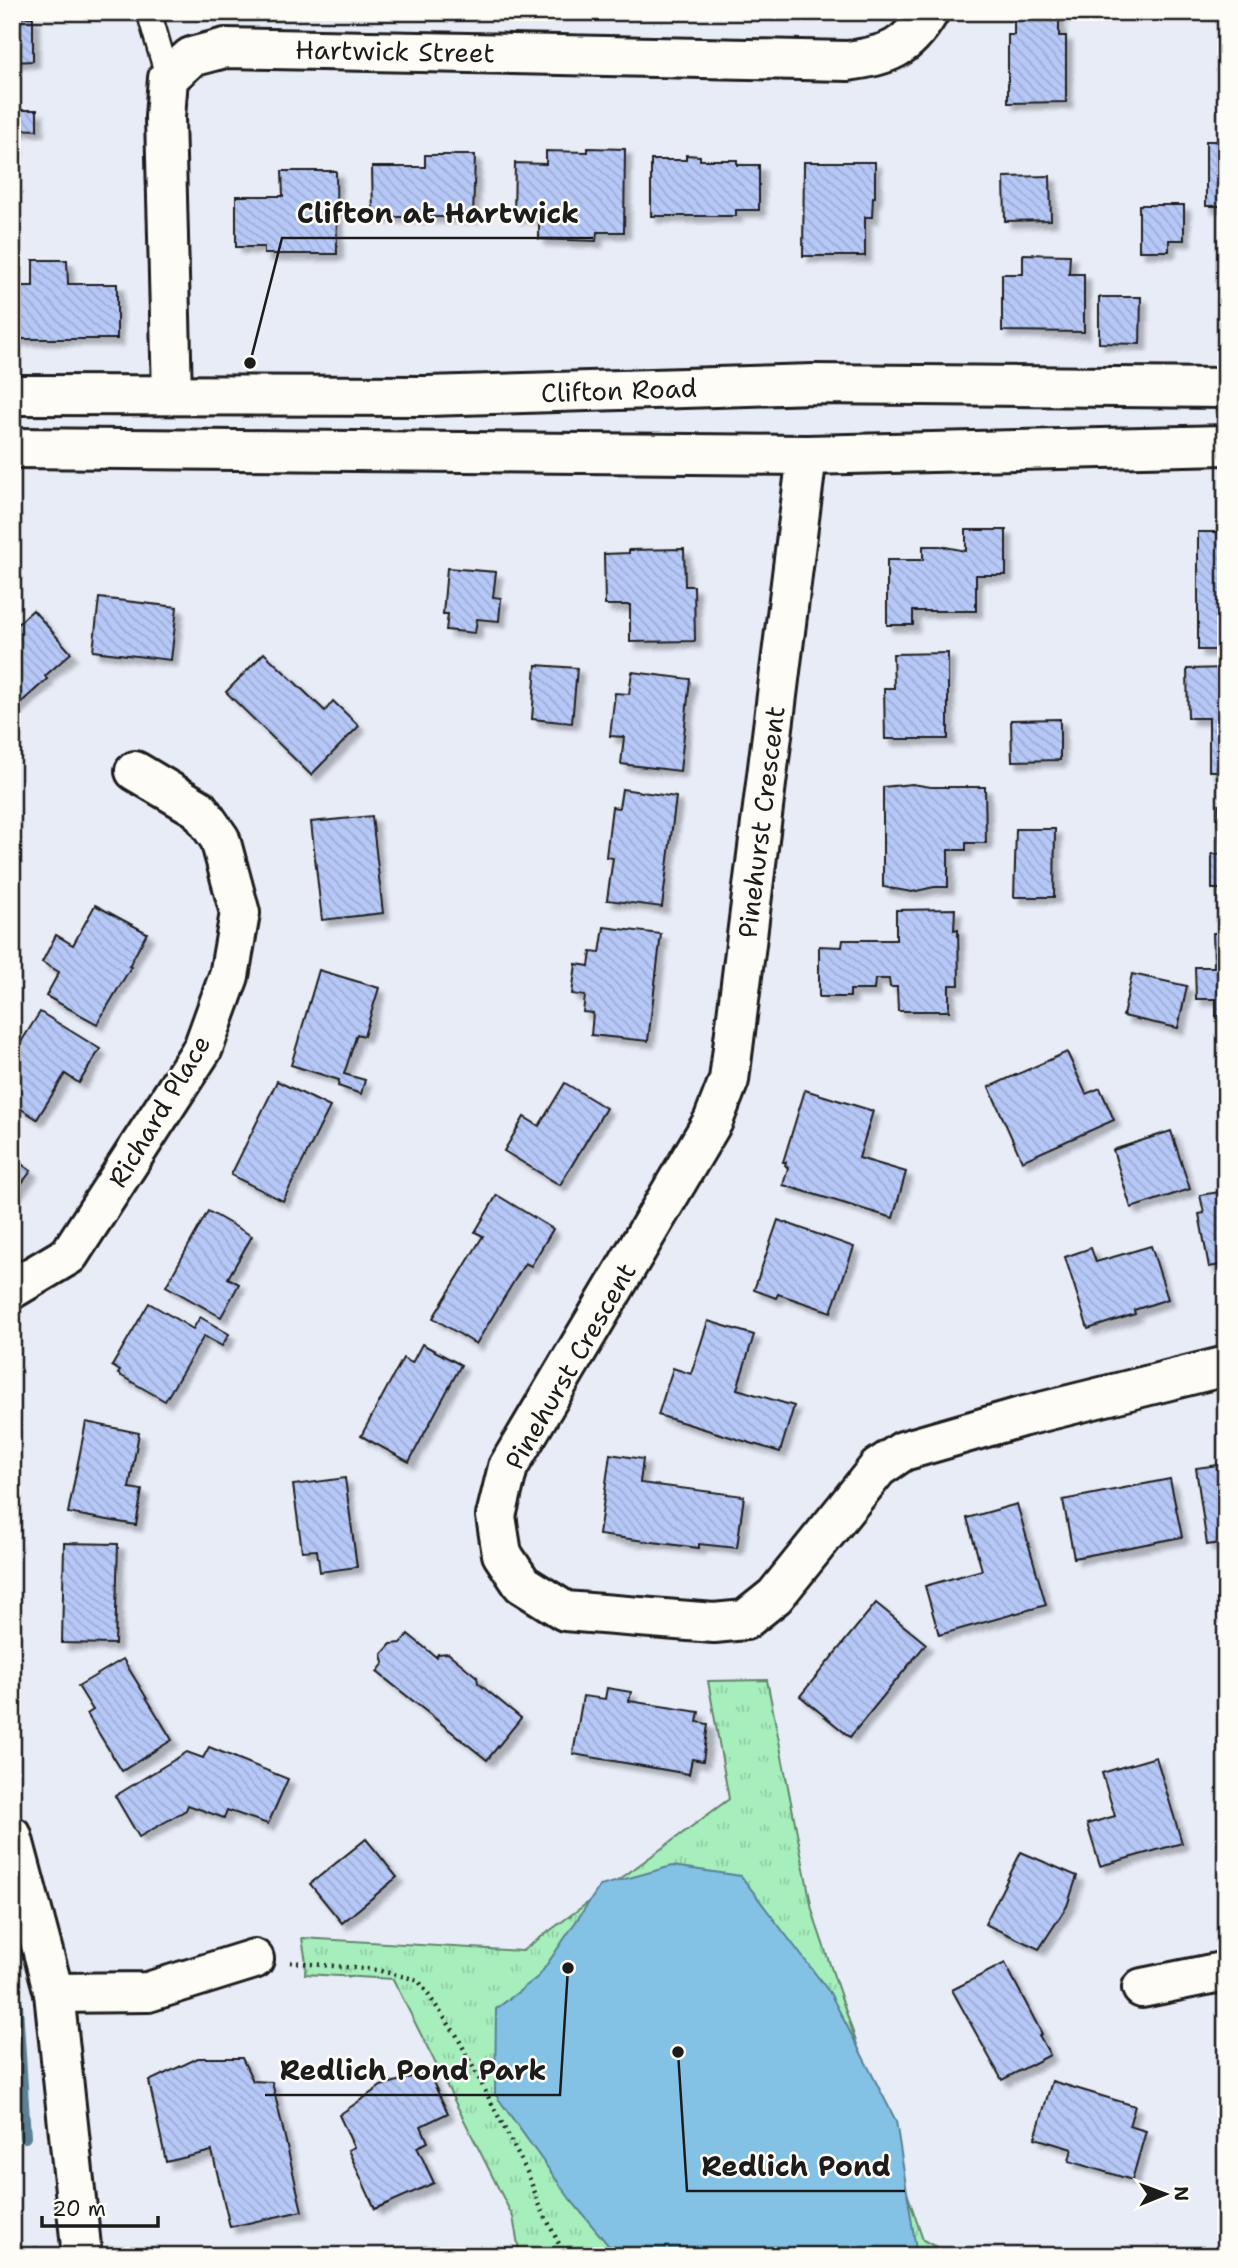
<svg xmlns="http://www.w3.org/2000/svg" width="1238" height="2268" viewBox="0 0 1238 2268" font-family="'Shantell Sans',sans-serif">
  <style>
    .grass { fill: url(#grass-tufts); stroke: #61856c; stroke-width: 2 }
    .water { fill: #83c2e4; stroke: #5a8094; stroke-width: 2 }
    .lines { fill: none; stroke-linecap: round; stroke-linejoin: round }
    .stream { stroke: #5a8094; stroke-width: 12 }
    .building { fill: url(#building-back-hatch); stroke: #1c1c1c; stroke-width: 2; filter: url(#shadow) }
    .service-casing { stroke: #1c1c1c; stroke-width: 28 }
    .minor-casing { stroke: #1c1c1c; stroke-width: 44 }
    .secondary-casing { stroke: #1c1c1c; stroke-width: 44 }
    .path { stroke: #1c1c1c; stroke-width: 4.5; stroke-dasharray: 2 5; stroke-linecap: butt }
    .service { stroke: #fdfcf7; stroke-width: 23 }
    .minor { stroke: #fdfcf7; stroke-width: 38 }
    .secondary { stroke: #fdfcf7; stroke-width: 38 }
    .labels { text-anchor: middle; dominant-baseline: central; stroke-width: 5; stroke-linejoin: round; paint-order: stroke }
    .street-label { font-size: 26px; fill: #1c1c1c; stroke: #fdfcf7 }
    .leader { fill: none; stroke: #1c1c1c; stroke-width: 2.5 }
    .callout-dot { fill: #1c1c1c; stroke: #fdfcf7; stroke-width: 2.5 }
    .callout-label { font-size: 28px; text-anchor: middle; font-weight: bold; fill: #1c1c1c; stroke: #fdfcf7; stroke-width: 5; stroke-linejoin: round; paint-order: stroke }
  </style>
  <defs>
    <pattern id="grass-tufts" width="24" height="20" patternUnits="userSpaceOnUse" patternTransform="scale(1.75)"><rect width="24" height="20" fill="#a6eebc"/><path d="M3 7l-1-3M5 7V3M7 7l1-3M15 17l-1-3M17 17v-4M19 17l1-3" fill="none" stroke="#8ecca1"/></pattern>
    <pattern id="building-back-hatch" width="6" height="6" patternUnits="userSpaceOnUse" patternTransform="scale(1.75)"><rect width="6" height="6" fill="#b6c8f7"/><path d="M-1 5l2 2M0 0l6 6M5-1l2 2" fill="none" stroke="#9cabd3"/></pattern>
    <filter id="shadow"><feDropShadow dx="6" dy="6" stdDeviation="2" flood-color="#0004"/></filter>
  </defs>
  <rect width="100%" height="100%" fill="#e8ecf7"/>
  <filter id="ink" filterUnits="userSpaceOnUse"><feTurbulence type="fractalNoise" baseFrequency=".0143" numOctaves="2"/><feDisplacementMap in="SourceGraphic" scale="14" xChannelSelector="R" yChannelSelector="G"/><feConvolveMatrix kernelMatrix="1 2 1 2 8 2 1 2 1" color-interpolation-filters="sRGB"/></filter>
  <g filter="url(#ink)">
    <path class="grass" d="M 767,1680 L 812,1909 L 817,1926 L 923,2240 L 953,2256 L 520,2256 L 513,2217 L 393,1979 L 305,1974 L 306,1962 L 302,1938 L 522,1951 L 729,1799 L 708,1681 Z"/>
    <path class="water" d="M 672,1866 L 741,1876 L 830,1993 L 896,2121 L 917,2256 L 617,2256 L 570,2199 L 495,2094 L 496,2009 L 539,1976 L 600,1886 Z"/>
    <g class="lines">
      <g class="stream">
        <path d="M 17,2005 L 25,2137"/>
        <path d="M 36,2256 L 36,2252"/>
      </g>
    </g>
    <g class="building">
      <path d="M 1014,12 L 1059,12 L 1059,36 L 1066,36 L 1066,102 L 1008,103 L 1008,35 L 1014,35 Z"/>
      <path d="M 33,17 L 33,61 L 12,62 L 12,18 Z"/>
      <path d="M 12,110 L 37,110 L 37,130 L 15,129 L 15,151 L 12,151 Z"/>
      <rect x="1206" y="141" width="20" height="65"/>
      <path d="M 588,148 L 625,149 L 624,232 L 597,232 L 596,241 L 539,239 L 539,217 L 514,217 L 515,163 L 546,164 L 546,151 L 588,152 Z"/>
      <path d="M 425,155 L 475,155 L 473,217 L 373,217 L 372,167 L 425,167 Z"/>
      <path d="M 686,155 L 700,156 L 700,160 L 737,160 L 737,165 L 759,165 L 759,210 L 736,210 L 736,216 L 651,216 L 651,160 L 686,160 Z"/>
      <path d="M 804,162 L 875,162 L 875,197 L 873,197 L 872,217 L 865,217 L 865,256 L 803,256 Z"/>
      <path d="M 282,171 L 336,171 L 337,254 L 264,254 L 264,247 L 236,247 L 236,196 L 283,196 Z"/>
      <path d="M 1050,176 L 1051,220 L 1005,221 L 1004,177 Z"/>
      <path d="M 1139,205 L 1184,205 L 1184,240 L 1169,240 L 1169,251 L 1139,251 Z"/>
      <path d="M 1023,254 L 1070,255 L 1069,274 L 1084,274 L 1084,332 L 1002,331 L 1002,274 L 1023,274 Z"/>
      <path d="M 33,260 L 67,260 L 68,284 L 117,284 L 117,339 L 12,339 L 12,286 L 33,286 Z"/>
      <path d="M 1099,297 L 1141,297 L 1140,344 L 1099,343 Z"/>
      <path d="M 966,530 L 1006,530 L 1006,575 L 976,575 L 976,611 L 913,611 L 913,625 L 887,625 L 887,560 L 923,560 L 923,546 L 940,546 L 966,551 Z"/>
      <path d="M 1198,532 L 1226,532 L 1226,636 L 1222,637 L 1221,650 L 1198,650 Z"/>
      <path d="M 684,549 L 685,586 L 694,586 L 695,641 L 630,642 L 630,605 L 605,605 L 604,554 L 629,553 L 629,550 Z"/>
      <path d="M 447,568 L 496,572 L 493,597 L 501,598 L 499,621 L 477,619 L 475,633 L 446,630 L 448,614 L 443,614 Z"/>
      <path d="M 99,598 L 177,607 L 171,660 L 93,651 Z"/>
      <path d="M 33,610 L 71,653 L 45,676 L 47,679 L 14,709 L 12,629 Z"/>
      <path d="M 264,653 L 325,711 L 333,701 L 359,726 L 311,775 L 226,692 Z"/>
      <path d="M 948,653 L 948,739 L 885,739 L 884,688 L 894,688 L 893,654 Z"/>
      <path d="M 536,665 L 577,668 L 572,723 L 532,719 Z"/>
      <path d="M 1226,668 L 1226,771 L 1209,771 L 1209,718 L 1188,718 L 1187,669 Z"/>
      <path d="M 632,672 L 690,679 L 680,771 L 621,764 L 624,737 L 610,736 L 615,693 L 629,694 Z"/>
      <path d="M 1060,719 L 1060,760 L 1012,761 L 1011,720 Z"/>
      <path d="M 912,784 L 931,787 L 985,787 L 986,843 L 966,843 L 966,850 L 948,850 L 948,887 L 934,887 L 912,892 L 883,887 L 883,787 Z"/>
      <path d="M 622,789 L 676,797 L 662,907 L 607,900 L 613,858 L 606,857 L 612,807 L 619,808 Z"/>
      <path d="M 1226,804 L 1226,886 L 1222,886 L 1222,889 L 1212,889 L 1212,854 L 1220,854 L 1219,805 Z"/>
      <path d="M 372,816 L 383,913 L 322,920 L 311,822 Z"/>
      <path d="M 1016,829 L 1055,829 L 1054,897 L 1014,897 Z"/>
      <path d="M 95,905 L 147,933 L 129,966 L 131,967 L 97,1024 L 46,996 L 59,972 L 42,962 L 56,935 L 73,945 Z"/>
      <path d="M 955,909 L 954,930 L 958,929 L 959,985 L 949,985 L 949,1011 L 898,1011 L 897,987 L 890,987 L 889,979 L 875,979 L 874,990 L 850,990 L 850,997 L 819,997 L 819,946 L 842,947 L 843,940 L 896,940 L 896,910 Z"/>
      <path d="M 604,927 L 661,934 L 648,1041 L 591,1035 L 593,1013 L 583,1012 L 585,996 L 572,994 L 576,964 L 589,966 L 591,952 L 600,953 Z"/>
      <path d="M 1213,933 L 1226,933 L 1226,1016 L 1216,1016 L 1216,999 L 1196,999 L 1195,967 L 1214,967 Z"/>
      <path d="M 319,970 L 379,988 L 364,1036 L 357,1034 L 344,1074 L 365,1080 L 361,1094 L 338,1086 L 339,1080 L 291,1065 Z"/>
      <path d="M 1132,974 L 1187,986 L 1178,1028 L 1123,1016 Z"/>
      <path d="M 40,1012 L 100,1049 L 79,1083 L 65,1074 L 37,1119 L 12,1103 L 12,1056 Z"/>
      <path d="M 1067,1052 L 1086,1094 L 1100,1088 L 1114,1120 L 1022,1161 L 989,1087 Z"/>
      <path d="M 277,1081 L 330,1107 L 283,1201 L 231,1175 Z"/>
      <path d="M 565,1083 L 606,1108 L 560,1185 L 504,1151 L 524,1117 L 539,1126 Z"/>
      <path d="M 805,1090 L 873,1111 L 859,1158 L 906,1172 L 893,1218 L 783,1185 L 788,1168 L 785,1165 L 786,1162 L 783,1162 Z"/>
      <path d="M 1171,1131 L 1190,1189 L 1131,1208 L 1113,1150 Z"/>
      <path d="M 12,1157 L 31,1171 L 12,1196 Z"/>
      <path d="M 1226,1191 L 1226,1264 L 1209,1267 L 1199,1214 L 1204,1213 L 1200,1195 Z"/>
      <path d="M 497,1195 L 553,1229 L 531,1266 L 525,1263 L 476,1344 L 433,1318 L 483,1236 L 475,1232 Z"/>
      <path d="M 208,1211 L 252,1236 L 228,1278 L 239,1284 L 221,1317 L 166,1286 Z"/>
      <path d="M 778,1220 L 854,1247 L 831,1312 L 778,1294 L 776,1298 L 754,1290 Z"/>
      <path d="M 1151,1246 L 1168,1299 L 1134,1310 L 1135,1314 L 1088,1329 L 1065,1257 L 1091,1248 L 1096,1262 Z"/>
      <path d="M 149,1303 L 193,1329 L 200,1317 L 229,1334 L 222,1346 L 204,1336 L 165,1401 L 118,1374 L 120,1371 L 112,1366 Z"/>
      <path d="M 708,1321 L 754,1335 L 737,1389 L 794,1406 L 780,1452 L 658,1415 L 673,1368 L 691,1374 Z"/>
      <path d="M 422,1344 L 461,1365 L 409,1462 L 361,1436 L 403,1358 L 412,1363 Z"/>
      <path d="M 86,1422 L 139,1433 L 129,1488 L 142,1490 L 136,1525 L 68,1513 Z"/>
      <path d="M 610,1454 L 643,1459 L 640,1483 L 744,1496 L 737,1548 L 699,1544 L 699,1548 L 599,1535 Z"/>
      <path d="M 1226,1464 L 1226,1542 L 1207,1545 L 1196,1468 Z"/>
      <path d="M 345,1478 L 357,1567 L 320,1572 L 317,1550 L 302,1551 L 293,1485 Z"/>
      <path d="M 1170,1479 L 1182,1537 L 1074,1558 L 1063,1500 Z"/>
      <path d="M 1017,1504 L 1046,1605 L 939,1635 L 925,1586 L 982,1570 L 967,1518 Z"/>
      <path d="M 64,1543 L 118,1544 L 115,1644 L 62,1643 Z"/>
      <path d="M 876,1603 L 926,1644 L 850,1737 L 800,1696 Z"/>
      <path d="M 408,1634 L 436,1657 L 438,1654 L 448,1653 L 477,1677 L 478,1683 L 521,1718 L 487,1760 L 377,1672 L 384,1663 L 382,1654 L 391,1644 L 401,1643 Z"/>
      <path d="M 123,1659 L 172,1740 L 122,1771 L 87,1714 L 93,1710 L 78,1686 Z"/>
      <path d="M 607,1688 L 631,1692 L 629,1701 L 699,1712 L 697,1722 L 708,1724 L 703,1761 L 692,1759 L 689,1774 L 573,1754 L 583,1696 L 605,1699 Z"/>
      <path d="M 209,1747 L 288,1779 L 268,1824 L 227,1810 L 224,1818 L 188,1805 L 186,1810 L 139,1837 L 115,1796 L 187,1752 L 203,1758 Z"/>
      <path d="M 1156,1757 L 1182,1843 L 1100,1866 L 1087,1824 L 1115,1816 L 1102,1773 Z"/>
      <path d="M 366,1839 L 397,1877 L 342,1923 L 310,1884 Z"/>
      <path d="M 1021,1852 L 1077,1876 L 1067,1906 L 1039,1949 L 985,1924 Z"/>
      <path d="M 1005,1963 L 1042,2034 L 1039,2035 L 1050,2055 L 1002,2080 L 952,1990 Z"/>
      <path d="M 198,2058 L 242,2058 L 253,2081 L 272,2082 L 302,2211 L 230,2227 L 212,2151 L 166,2162 L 149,2081 Z"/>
      <path d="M 428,2072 L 448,2113 L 421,2126 L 428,2142 L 417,2147 L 434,2183 L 375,2209 L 348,2150 L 354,2147 L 339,2115 L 381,2086 Z"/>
      <path d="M 1052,2081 L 1135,2106 L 1129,2126 L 1146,2131 L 1132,2180 L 1069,2161 L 1072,2149 L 1035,2138 Z"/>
    </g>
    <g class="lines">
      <defs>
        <path id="service" d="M 149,12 L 168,78"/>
        <g id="minor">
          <path d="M 172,395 L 165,117 L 168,78 L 191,57 L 225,48 L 848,61 C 889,55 907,49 929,12"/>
          <path d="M 807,455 L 729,1080 L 713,1121 L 508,1467 L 496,1516 L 502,1554 L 522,1584 L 565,1611 L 714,1623 L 745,1620 L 775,1596 L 878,1468 L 903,1451 L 1021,1417 L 1226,1366"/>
          <path d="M 12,1289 L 69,1255 L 203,1048 L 229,976 L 240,913 L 220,839 L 199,809 L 135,771"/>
          <path d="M 12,1836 L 54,1993 L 82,2256"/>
          <path d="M 1142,1988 L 1226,1971"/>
          <path d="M 54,1993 L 148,1992 L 254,1959"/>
        </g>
        <g id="secondary">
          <path d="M 12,395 L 428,396 L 814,384 L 1226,388"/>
          <path d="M 12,448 L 807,455 L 1226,445"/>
        </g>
      </defs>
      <use href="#service" class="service-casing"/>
      <use href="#minor" class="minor-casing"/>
      <use href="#secondary" class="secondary-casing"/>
      <path class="path" d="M 290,1962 L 377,1970 L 418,1980 L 457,2036 L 527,2172 L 540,2206 L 565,2256"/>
      <use href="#service" class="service"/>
      <use href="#minor" class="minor"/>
      <use href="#secondary" class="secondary"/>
    </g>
  </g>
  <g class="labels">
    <g class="street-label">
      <text transform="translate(395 51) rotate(1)">Hartwick Street</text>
      <text transform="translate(619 390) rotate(-2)">Clifton Road</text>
      <text transform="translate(761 822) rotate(-83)">Pinehurst Crescent</text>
      <text transform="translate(159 1111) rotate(-59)">Richard Place</text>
      <text transform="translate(570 1366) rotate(-60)">Pinehurst Crescent</text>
    </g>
  </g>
  <path class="leader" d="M250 363L282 238H593M568 1968L560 2095H265M678 2052L687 2191H905"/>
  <g class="callout-dot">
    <circle cx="250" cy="363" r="7"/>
    <circle cx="568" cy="1968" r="7"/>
    <circle cx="678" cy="2052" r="7"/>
  </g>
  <g class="callout-label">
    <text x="438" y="223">Clifton at Hartwick</text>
    <text x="413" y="2080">Redlich Pond Park</text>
    <text x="796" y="2176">Redlich Pond</text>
  </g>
  <rect width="1238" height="2268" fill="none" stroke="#fdfcf7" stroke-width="42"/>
  <rect x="21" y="21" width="1196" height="2226" fill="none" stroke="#1c1c1c" stroke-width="2.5" filter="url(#ink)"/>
  <g transform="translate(1165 2194) rotate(89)" stroke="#fdfcf7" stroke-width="5" paint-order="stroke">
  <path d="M0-5L12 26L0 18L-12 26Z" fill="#1c1c1c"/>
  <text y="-10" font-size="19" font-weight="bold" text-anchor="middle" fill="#1c1c1c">N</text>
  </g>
  <path d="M42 2216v10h116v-10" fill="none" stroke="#1c1c1c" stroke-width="3.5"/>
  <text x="52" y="2216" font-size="21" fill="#1c1c1c" stroke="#fdfcf7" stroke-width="5" paint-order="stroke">20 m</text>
</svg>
